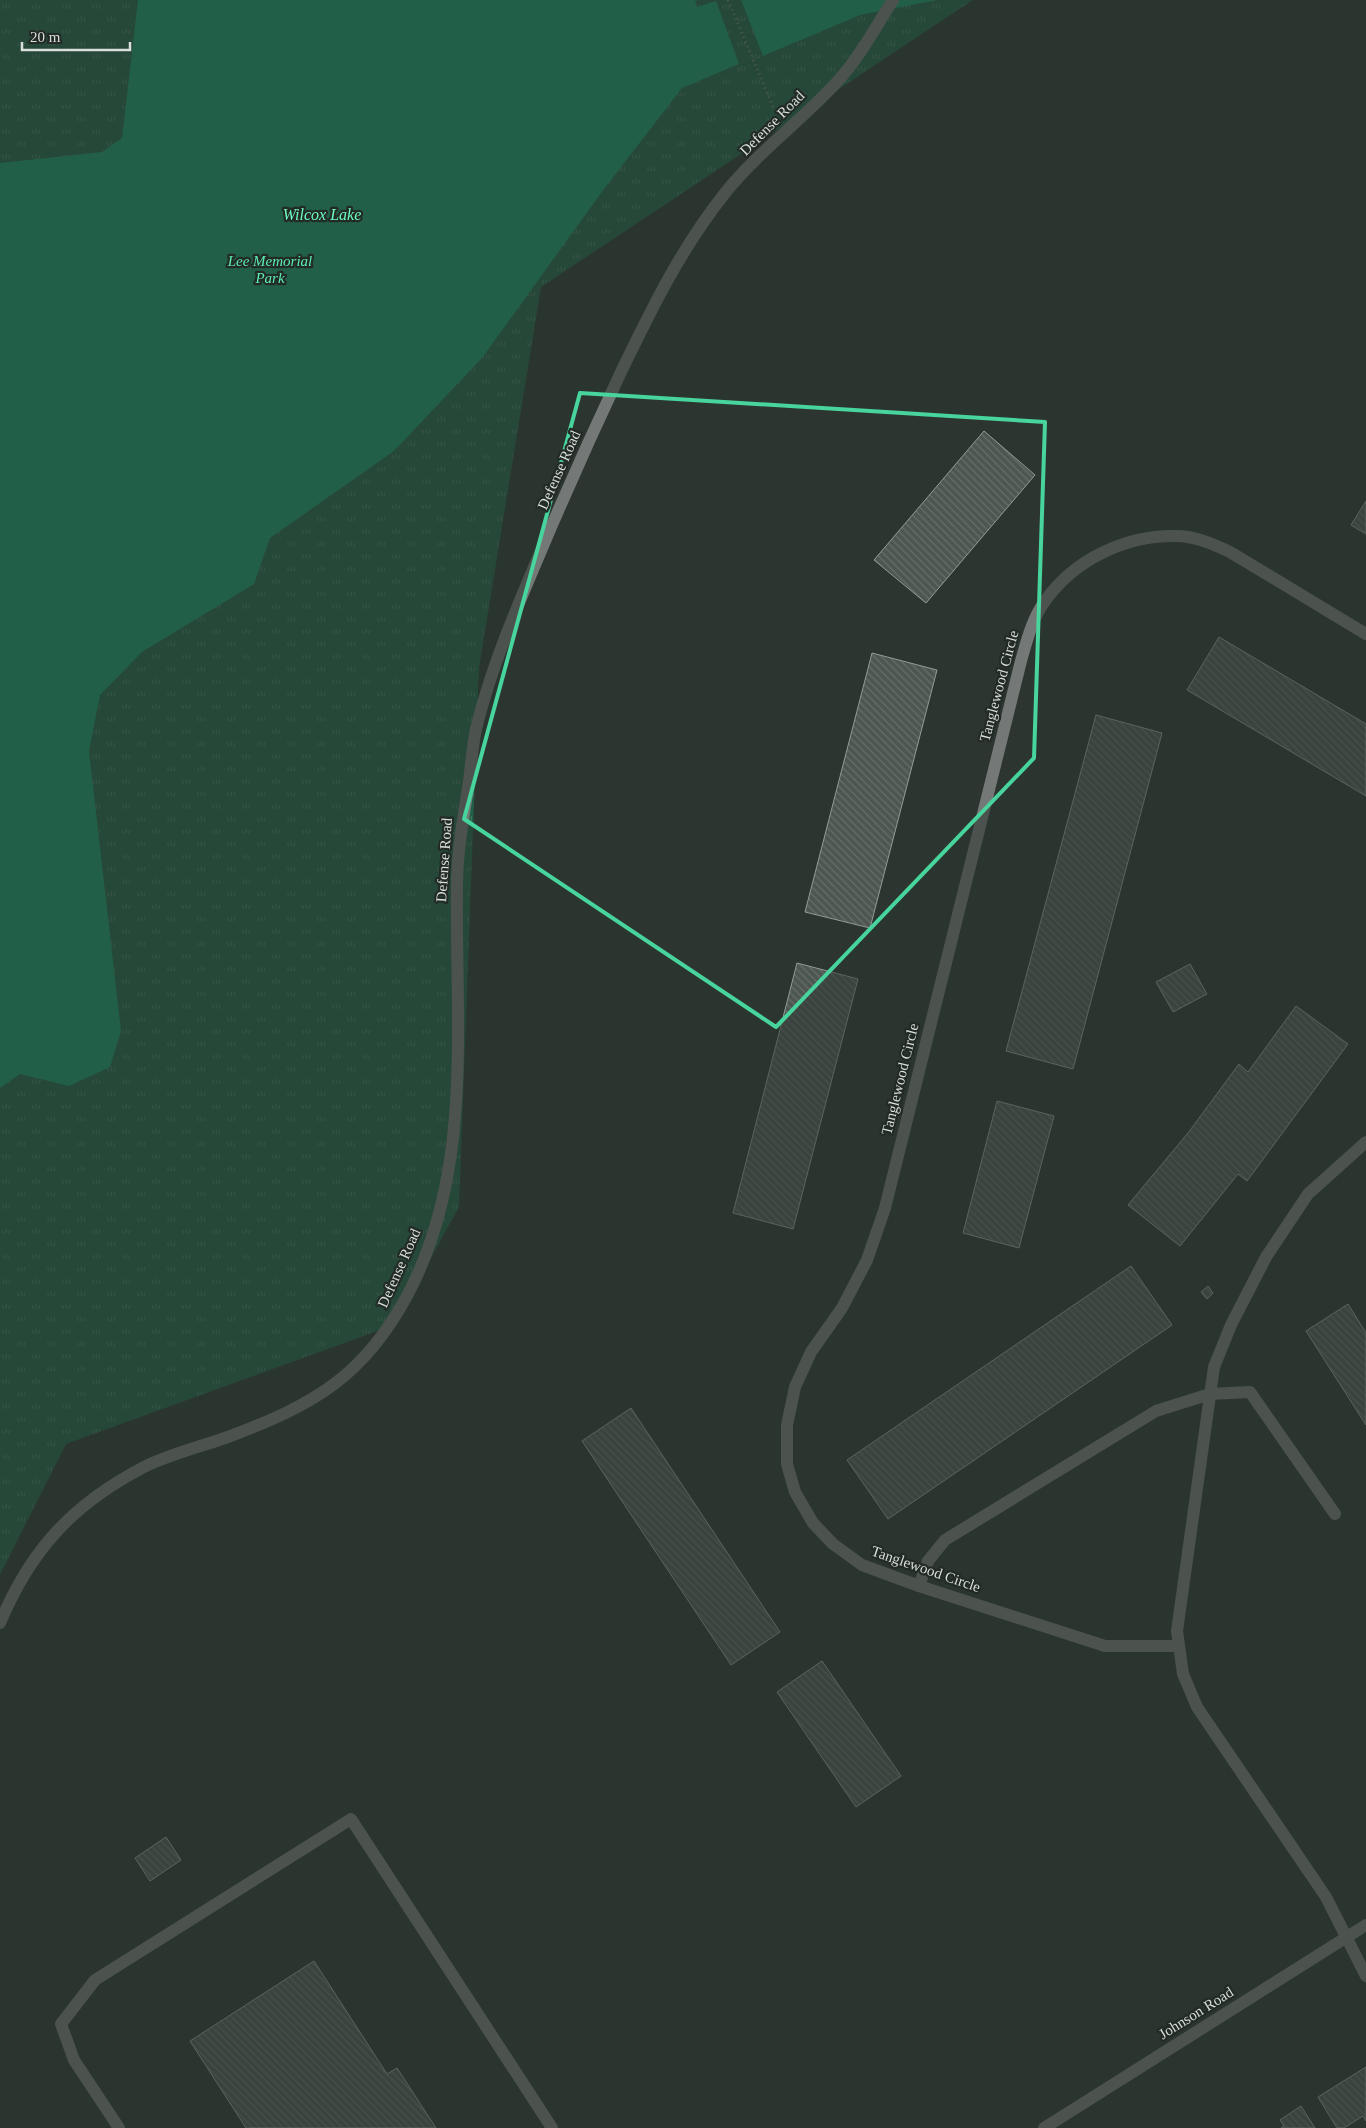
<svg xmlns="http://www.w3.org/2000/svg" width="1366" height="2128" viewBox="0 0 1366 2128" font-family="Georgia,serif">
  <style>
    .grass { fill: url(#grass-tufts) }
    .water { fill: #179268 }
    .building { fill: url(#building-back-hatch); stroke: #929d97 }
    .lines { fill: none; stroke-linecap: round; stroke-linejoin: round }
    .path { stroke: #78807c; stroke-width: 3; stroke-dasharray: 1 4; stroke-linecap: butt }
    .minor { stroke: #747876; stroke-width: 12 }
    .marked { fill: none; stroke: #47d49d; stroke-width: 4; stroke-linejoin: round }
    .labels { text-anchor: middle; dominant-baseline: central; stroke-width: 4.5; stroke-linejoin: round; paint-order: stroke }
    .street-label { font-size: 15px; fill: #d9dfdc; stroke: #222b26 }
    .park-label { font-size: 15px; font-style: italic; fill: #5deeb4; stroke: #222b26 }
    .water-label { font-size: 16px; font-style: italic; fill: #6cfcc1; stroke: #222b26 }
  </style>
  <defs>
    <pattern id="grass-tufts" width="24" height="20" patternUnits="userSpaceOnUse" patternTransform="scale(1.25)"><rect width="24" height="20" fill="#205f45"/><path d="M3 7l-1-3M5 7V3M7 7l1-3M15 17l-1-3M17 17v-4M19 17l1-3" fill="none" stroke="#40765f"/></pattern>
    <pattern id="building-back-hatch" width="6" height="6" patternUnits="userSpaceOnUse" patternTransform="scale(1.25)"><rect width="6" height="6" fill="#4d5651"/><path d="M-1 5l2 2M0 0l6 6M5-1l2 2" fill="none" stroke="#666e69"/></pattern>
  </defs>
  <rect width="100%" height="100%" fill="#2c3530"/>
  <path class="grass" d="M 0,0 L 973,0 L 541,287 L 479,668 L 459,1207 L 394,1325 L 66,1444 L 0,1575 Z"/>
  <g class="water">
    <path d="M 138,0 L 695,0 L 697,7 L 716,1 L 739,64 L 682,88 L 604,189 L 482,358 L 394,451 L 270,538 L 254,584 L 142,652 L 100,695 L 89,751 L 121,1031 L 110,1067 L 69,1086 L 20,1074 L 0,1088 L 0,163 L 102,152 L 122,138 Z"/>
    <path d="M 741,0 L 937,0 L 860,15 L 763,56 Z"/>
  </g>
  <g class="building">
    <path d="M 984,431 L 1035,475 L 926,603 L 874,560 Z"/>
    <path d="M 1366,501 L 1366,534 L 1351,525 Z"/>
    <path d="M 1219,637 L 1366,724 L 1366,796 L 1187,690 Z"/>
    <path d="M 872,653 L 937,670 L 870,928 L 805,912 Z"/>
    <path d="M 1096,715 L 1162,733 L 1073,1069 L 1006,1051 Z"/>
    <path d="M 797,963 L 858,979 L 793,1229 L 733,1213 Z"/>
    <path d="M 1190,964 L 1207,994 L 1173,1012 L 1156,982 Z"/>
    <path d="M 1296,1006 L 1348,1044 L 1247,1181 L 1238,1174 L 1180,1246 L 1128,1205 L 1188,1133 L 1239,1064 L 1248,1072 Z"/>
    <path d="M 997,1101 L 1054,1116 L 1019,1248 L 963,1233 Z"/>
    <path d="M 1131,1266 L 1172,1325 L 888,1519 L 847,1460 Z"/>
    <path d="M 1208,1286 L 1213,1293 L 1207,1299 L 1201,1292 Z"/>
    <path d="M 1348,1304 L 1366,1333 L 1366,1425 L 1306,1331 Z"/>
    <path d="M 631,1408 L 780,1632 L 731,1665 L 582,1441 Z"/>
    <path d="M 822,1661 L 901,1776 L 856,1807 L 777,1692 Z"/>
    <path d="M 166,1837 L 181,1860 L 150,1881 L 135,1858 Z"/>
    <path d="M 314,1961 L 387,2074 L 397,2068 L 436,2128 L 246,2128 L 190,2041 Z"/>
    <path d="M 1366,2067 L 1366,2121 L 1363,2116 L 1344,2128 L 1337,2128 L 1318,2097 Z"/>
    <path d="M 1301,2106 L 1315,2128 L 1281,2128 L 1284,2126 L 1280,2120 Z"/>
  </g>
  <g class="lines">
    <path class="path" d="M 728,0 L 774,109"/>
    <g class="minor">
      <path d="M 1366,1142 L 1308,1194 L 1266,1257 L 1231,1325 L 1214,1367 L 1177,1631 L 1183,1674 L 1197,1707 L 1326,1897 L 1366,1976"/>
      <path d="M 919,1586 L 928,1561 L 945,1540 L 1156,1411 L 1210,1394 L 1250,1392 L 1335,1514"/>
      <path d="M 0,1623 C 31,1549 73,1504 144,1467 C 170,1454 200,1447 228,1437 C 313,1405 364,1377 408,1294 C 474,1169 455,1022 457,886 C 457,853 463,820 468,788 C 471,769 472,748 476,729 C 493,659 524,591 552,525 C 574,474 597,423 621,372 C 652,308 680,250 725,193 C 758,152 802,120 837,82 C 860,57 875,28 893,0"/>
      <path d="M 1178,1646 L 1105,1646 L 919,1586 L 862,1565 L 833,1544 L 813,1523 L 795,1492 L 787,1464 L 787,1425 L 795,1387 L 811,1352 L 842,1308 L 867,1260 L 885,1208 L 1021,661 C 1027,640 1032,619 1045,601 C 1074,560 1125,535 1176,536 C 1195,536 1213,544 1230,552 L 1366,634"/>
      <path d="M 119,2128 L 74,2060 L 61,2024 L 95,1980 L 351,1819 L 552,2128"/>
      <path d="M 1044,2128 L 1366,1925"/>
    </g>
  </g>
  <path d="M0 0H1366V2128H0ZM 580,393 L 1045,422 L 1034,758 L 776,1027 L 464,819 Z" fill="#2c3530" fill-opacity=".55" fill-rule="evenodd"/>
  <path class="marked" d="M 580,393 L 1045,422 L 1034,758 L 776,1027 L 464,819 Z"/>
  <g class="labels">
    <g class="street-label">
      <text transform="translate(772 123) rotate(-45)">Defense Road</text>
      <text transform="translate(559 470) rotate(-66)">Defense Road</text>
      <text transform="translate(999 686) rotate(-75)">Tanglewood Circle</text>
      <text transform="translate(444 860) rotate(-86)">Defense Road</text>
      <text transform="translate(900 1079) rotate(-76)">Tanglewood Circle</text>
      <text transform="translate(399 1268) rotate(-66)">Defense Road</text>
      <text transform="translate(926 1569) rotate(19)">Tanglewood Circle</text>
      <text transform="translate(1196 2013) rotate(-32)">Johnson Road</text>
    </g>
    <g class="park-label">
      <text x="270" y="261">Lee Memorial<tspan x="270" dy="17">Park</tspan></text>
    </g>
    <g class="water-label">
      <text x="322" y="214">Wilcox Lake</text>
    </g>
  </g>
  <path d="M22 42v8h108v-8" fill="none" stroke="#d9dfdc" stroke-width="2.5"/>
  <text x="30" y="42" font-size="15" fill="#d9dfdc" stroke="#222b26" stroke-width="4" paint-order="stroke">20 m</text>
</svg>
